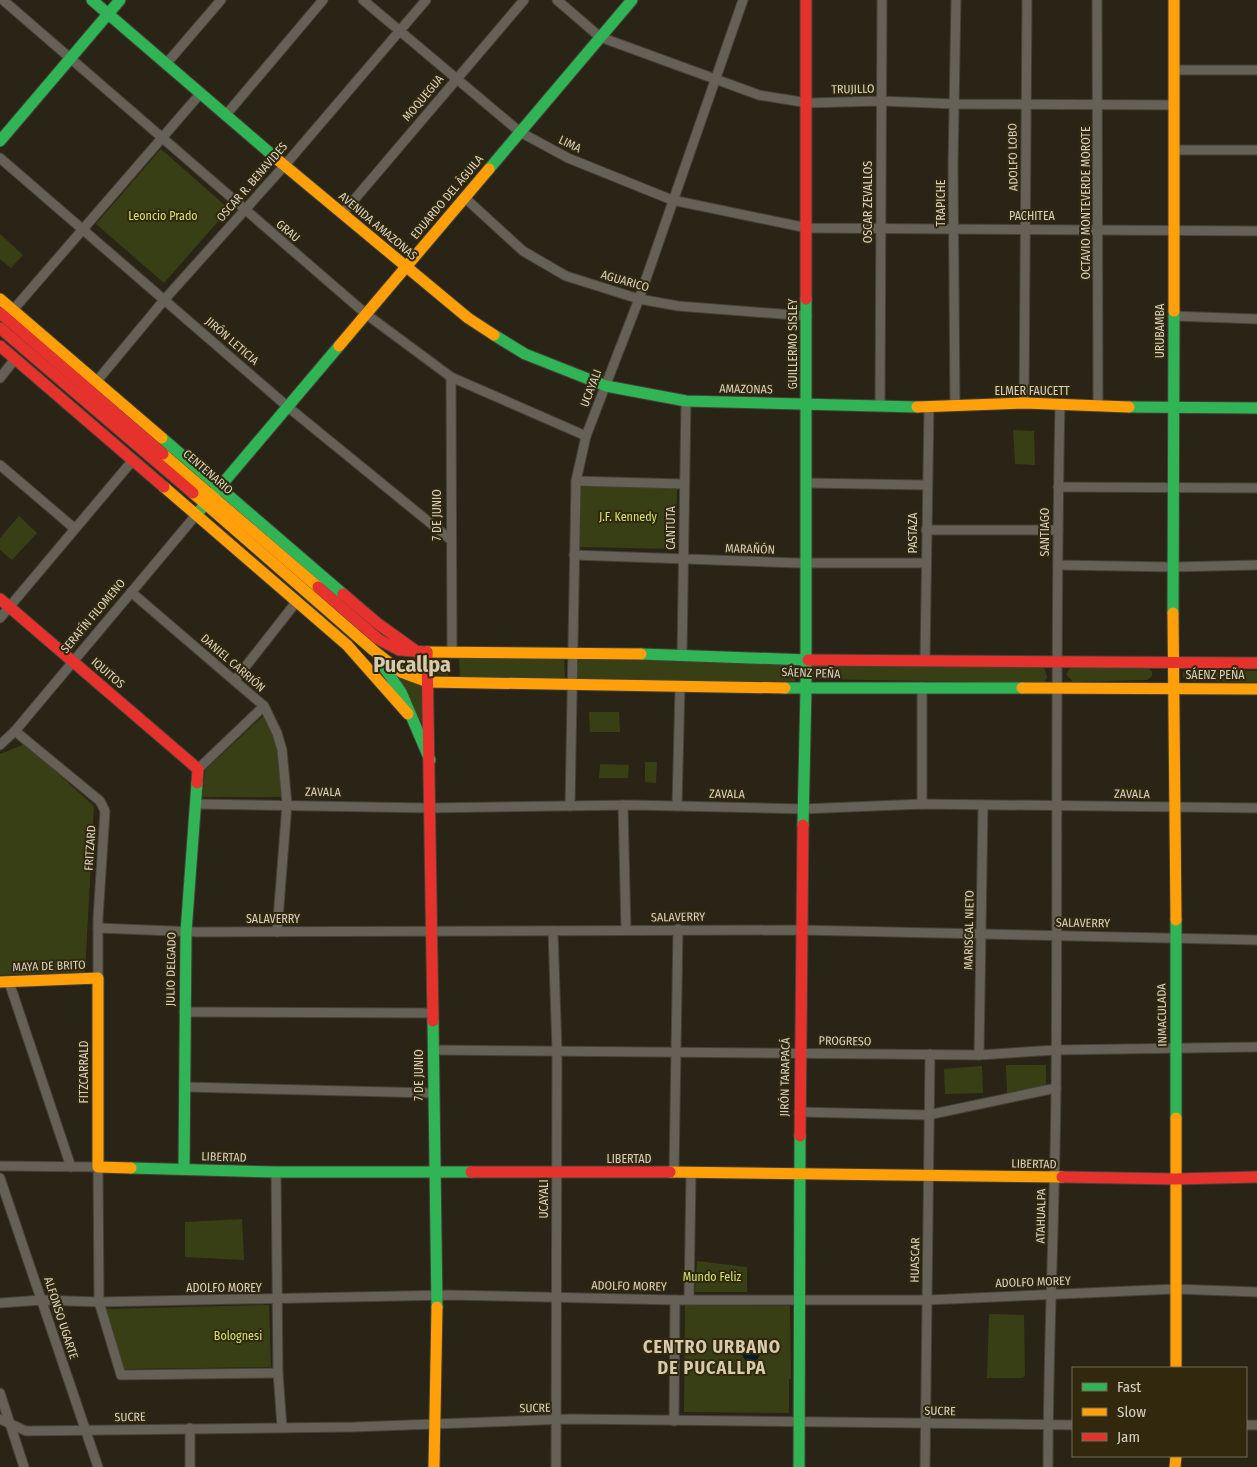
<svg xmlns="http://www.w3.org/2000/svg" width="1257" height="1467" viewBox="0 0 1257 1467" font-family="'Fira Sans Condensed',sans-serif">
  <style>
    .green { fill: #393f15 }
    .water { fill: #041d29 }
    .lines { fill: none; stroke-linecap: round; stroke-linejoin: round }
    .street-casing { stroke: #454136; stroke-width: 11 }
    .fast-casing { stroke: #454136; stroke-width: 13 }
    .slow-casing { stroke: #454136; stroke-width: 13 }
    .jam-casing { stroke: #454136; stroke-width: 13 }
    .street { stroke: #656157; stroke-width: 9 }
    .fast { stroke: #30b455; stroke-width: 11 }
    .slow { stroke: #ff9f0a; stroke-width: 11 }
    .jam { stroke: #e5322d; stroke-width: 11 }
    .labels { text-anchor: middle; dominant-baseline: central; stroke-width: 4; stroke-linejoin: round; paint-order: stroke }
    .street-label { font-size: 12px; fill: #d7d1c2; stroke: #31280e }
    .park-label { font-size: 12px; fill: #d0e470; stroke: #31280e }
    .district-label { font-size: 18px; font-weight: bold; letter-spacing: 1px; fill: #d7cbad; stroke: #31280e }
    .town-label { font-size: 22px; font-weight: bold; fill: #d7cbad; stroke: #31280e }
  </style>
  <rect width="100%" height="100%" fill="#292416"/>
  <g class="green">
    <path d="M 161,149 L 229,209 L 164,283 L 96,224 Z"/>
    <path d="M 0,234 L 23,255 L 11,268 L 0,259 Z"/>
    <path d="M 1013,430 L 1034,431 L 1035,465 L 1015,464 Z"/>
    <path d="M 581,485 L 677,488 L 676,549 L 580,547 Z"/>
    <path d="M 19,516 L 37,533 L 12,560 L 0,550 L 0,538 Z"/>
    <path d="M 431,656 L 447,657 L 448,676 L 432,673 Z"/>
    <path d="M 423,657 L 424,677 L 393,660 Z"/>
    <path d="M 459,657 L 564,659 L 565,680 L 460,678 Z"/>
    <path d="M 579,659 L 795,664 L 795,681 L 575,681 Z"/>
    <path d="M 808,665 L 1041,666 L 1045,670 L 1047,677 L 1044,683 L 808,679 Z"/>
    <path d="M 1071,667 L 1148,668 L 1152,672 L 1152,676 L 1147,680 L 1073,682 L 1066,674 Z"/>
    <path d="M 1188,670 L 1257,671 L 1257,682 L 1188,681 L 1183,678 L 1183,672 Z"/>
    <path d="M 394,674 L 423,684 L 423,725 Z"/>
    <path d="M 589,712 L 619,712 L 620,732 L 590,732 Z"/>
    <path d="M 262,717 L 267,720 L 277,747 L 281,797 L 202,797 L 205,770 Z"/>
    <path d="M 25,744 L 94,806 L 85,972 L 0,975 L 0,754 Z"/>
    <path d="M 645,762 L 657,762 L 656,783 L 645,782 Z"/>
    <path d="M 600,764 L 629,765 L 628,778 L 599,778 Z"/>
    <path d="M 1006,1065 L 1046,1065 L 1046,1086 L 1007,1095 Z"/>
    <path d="M 982,1066 L 983,1093 L 945,1094 L 944,1069 Z"/>
    <path d="M 242,1219 L 244,1260 L 185,1257 L 185,1222 Z"/>
    <path d="M 697,1261 L 747,1267 L 747,1292 L 695,1292 Z"/>
    <path d="M 269,1305 L 271,1367 L 123,1369 L 106,1309 Z"/>
    <path d="M 685,1305 L 790,1306 L 791,1379 L 789,1379 L 789,1413 L 684,1412 Z"/>
    <path d="M 989,1314 L 1024,1315 L 1025,1376 L 1022,1378 L 987,1378 Z"/>
  </g>
  <circle class="water" cx="751" cy="1353" r="9"/>
  <g class="lines">
    <defs>
      <g id="street">
        <path d="M 3,0 L 366,314 L 451,377 L 586,436"/>
        <path d="M 363,0 L 520,132 L 568,158 L 672,200 L 807,228 L 1257,231"/>
        <path d="M 557,0 L 600,37 L 759,95 L 808,103 L 881,101 L 955,104 L 1174,105"/>
        <path d="M 1097,0 L 1098,406"/>
        <path d="M 166,64 L 221,0"/>
        <path d="M 1174,70 L 1257,70"/>
        <path d="M 225,116 L 323,0"/>
        <path d="M 1174,150 L 1257,150"/>
        <path d="M 0,158 L 288,407 L 451,540"/>
        <path d="M 464,197 L 523,251 L 566,276 L 639,299 L 678,306 L 807,316"/>
        <path d="M 342,214 L 524,0"/>
        <path d="M 13,310 L 200,94"/>
        <path d="M 1173,316 L 1257,319"/>
        <path d="M 451,377 L 452,652"/>
        <path d="M 0,378 L 15,359"/>
        <path d="M 96,382 L 165,299 L 285,165 L 426,0"/>
        <path d="M 1024,403 L 1027,0"/>
        <path d="M 880,405 L 882,0"/>
        <path d="M 955,406 L 953,165 L 956,0"/>
        <path d="M 0,465 L 74,528"/>
        <path d="M 576,481 L 683,484"/>
        <path d="M 806,483 L 926,485"/>
        <path d="M 1058,487 L 1257,488"/>
        <path d="M 926,530 L 1058,530"/>
        <path d="M 574,555 L 798,563 L 926,563"/>
        <path d="M 1058,565 L 1173,567 L 1257,565"/>
        <path d="M 131,592 L 264,706 L 277,733 L 282,750 L 287,804 L 277,932"/>
        <path d="M 0,618 L 133,460"/>
        <path d="M 682,654 L 686,401"/>
        <path d="M 925,660 L 929,407"/>
        <path d="M 235,680 L 297,601"/>
        <path d="M 922,687 L 922,804"/>
        <path d="M 15,731 L 100,801 L 105,811 L 98,918 L 98,978"/>
        <path d="M 0,745 L 15,731 L 196,515"/>
        <path d="M 198,769 L 264,706"/>
        <path d="M 197,804 L 429,808 L 632,805 L 803,809 L 922,804 L 1257,808"/>
        <path d="M 623,805 L 626,930"/>
        <path d="M 570,806 L 576,481 L 586,436 L 639,299 L 743,0"/>
        <path d="M 677,806 L 680,686"/>
        <path d="M 98,928 L 197,932 L 800,930 L 1257,940"/>
        <path d="M 553,931 L 557,1050 L 556,1467"/>
        <path d="M 9,982 L 71,1167"/>
        <path d="M 184,1012 L 433,1013"/>
        <path d="M 433,1050 L 979,1055 L 1056,1050 L 1257,1047"/>
        <path d="M 979,1055 L 983,805"/>
        <path d="M 185,1087 L 433,1093"/>
        <path d="M 799,1112 L 928,1115 L 1056,1088"/>
        <path d="M 0,1166 L 98,1167 L 99,1302 L 121,1375 L 278,1373"/>
        <path d="M 276,1172 L 278,1373 L 282,1427"/>
        <path d="M 674,1172 L 678,929"/>
        <path d="M 0,1178 L 98,1467"/>
        <path d="M 689,1299 L 691,1173"/>
        <path d="M 0,1303 L 42,1300 L 99,1302 L 448,1295 L 675,1300 L 928,1300 L 1175,1289 L 1257,1292"/>
        <path d="M 0,1393 L 24,1467"/>
        <path d="M 0,1419 L 26,1431 L 353,1427 L 570,1419 L 1073,1425"/>
        <path d="M 674,1421 L 675,1300"/>
        <path d="M 1246,1425 L 1257,1425"/>
        <path d="M 190,1428 L 190,1467"/>
        <path d="M 925,1467 L 930,1054"/>
        <path d="M 1048,1467 C 1048,1341 1055,1214 1056,1088 C 1058,860 1055,632 1060,404"/>
      </g>
      <g id="fast">
        <path d="M 92,0 L 278,160"/>
        <path d="M 0,141 L 120,0"/>
        <path d="M 489,169 L 632,0"/>
        <path d="M 494,335 L 525,354 L 606,386 L 686,401 L 917,407"/>
        <path d="M 1129,407 L 1257,408"/>
        <path d="M 162,438 L 343,594"/>
        <path d="M 196,515 L 339,346"/>
        <path d="M 1173,613 L 1174,311"/>
        <path d="M 641,654 L 808,660"/>
        <path d="M 379,660 L 401,692 L 430,760"/>
        <path d="M 785,688 L 806,688 L 806,299"/>
        <path d="M 803,825 L 806,688 L 1022,688"/>
        <path d="M 1176,920 L 1176,1118"/>
        <path d="M 433,1021 L 437,1307"/>
        <path d="M 131,1168 L 276,1172 L 471,1172"/>
        <path d="M 184,1169 L 186,932 L 197,783"/>
        <path d="M 799,1467 L 800,1136"/>
      </g>
      <g id="slow">
        <path d="M 278,160 L 468,318 L 494,335"/>
        <path d="M 0,299 L 162,438"/>
        <path d="M 1174,311 L 1174,0"/>
        <path d="M 339,346 L 489,169"/>
        <path d="M 917,407 L 1024,403 L 1129,407"/>
        <path d="M 163,454 L 318,587"/>
        <path d="M 164,487 L 347,645 L 408,714"/>
        <path d="M 193,493 L 373,650 L 401,672 L 428,682"/>
        <path d="M 1173,613 L 1176,920"/>
        <path d="M 427,652 L 641,654"/>
        <path d="M 428,682 L 785,688"/>
        <path d="M 1022,688 L 1257,689"/>
        <path d="M 0,982 L 98,978 L 98,1167 L 131,1168"/>
        <path d="M 1176,1118 L 1176,1368"/>
        <path d="M 670,1172 L 1062,1177"/>
        <path d="M 434,1467 L 437,1307"/>
        <path d="M 1175,1467 L 1176,1456"/>
      </g>
      <g id="jam">
        <path d="M 806,0 L 806,299"/>
        <path d="M 0,313 L 163,454"/>
        <path d="M 0,328 L 193,493"/>
        <path d="M 0,346 L 164,487"/>
        <path d="M 318,587 L 378,639 L 399,650 L 427,652"/>
        <path d="M 343,594 L 377,623 L 416,651"/>
        <path d="M 0,599 L 198,769 L 197,783"/>
        <path d="M 427,652 L 433,1021"/>
        <path d="M 808,660 L 1257,663"/>
        <path d="M 800,1136 L 803,825"/>
        <path d="M 471,1172 L 670,1172"/>
        <path d="M 1062,1177 L 1175,1179 L 1257,1177"/>
      </g>
    </defs>
    <use href="#street" class="street-casing"/>
    <use href="#fast" class="fast-casing"/>
    <use href="#slow" class="slow-casing"/>
    <use href="#jam" class="jam-casing"/>
    <use href="#street" class="street"/>
    <use href="#fast" class="fast"/>
    <use href="#slow" class="slow"/>
    <use href="#jam" class="jam"/>
  </g>
  <g class="labels">
    <g class="street-label">
      <text transform="translate(853 89) rotate(-1)">TRUJILLO</text>
      <text transform="translate(423 98) rotate(-50)">MOQUEGUA</text>
      <text transform="translate(570 144) rotate(26)">LIMA</text>
      <text transform="translate(1013 157) rotate(-91)">ADOLFO LOBO</text>
      <text transform="translate(252 182) rotate(-49)">OSCAR R. BENAVIDES</text>
      <text transform="translate(447 197) rotate(-50)">EDUARDO DEL ÁGUILA</text>
      <text transform="translate(868 202) rotate(-90)">OSCAR ZEVALLOS</text>
      <text transform="translate(941 203) rotate(-90)">TRAPICHE</text>
      <text transform="translate(1086 203) rotate(-90)">OCTAVIO MONTEVERDE MOROTE</text>
      <text x="1032" y="216">PACHITEA</text>
      <text transform="translate(378 226) rotate(40)">AVENIDA AMAZONAS</text>
      <text transform="translate(288 231) rotate(40)">GRAU</text>
      <text transform="translate(625 281) rotate(16)">AGUARICO</text>
      <text transform="translate(1160 331) rotate(-90)">URUBAMBA</text>
      <text transform="translate(232 341) rotate(41)">JIRÓN LETICIA</text>
      <text transform="translate(793 344) rotate(-90)">GUILLERMO SISLEY</text>
      <text transform="translate(591 388) rotate(-69)">UCAYALI</text>
      <text transform="translate(746 389) rotate(1)">AMAZONAS</text>
      <text x="1032" y="391">ELMER FAUCETT</text>
      <text transform="translate(208 472) rotate(41)">CENTENARIO</text>
      <text transform="translate(437 515) rotate(-90)">7 DE JUNIO</text>
      <text transform="translate(671 528) rotate(-90)">CANTUTA</text>
      <text transform="translate(1045 532) rotate(-90)">SANTIAGO</text>
      <text transform="translate(913 533) rotate(-90)">PASTAZA</text>
      <text transform="translate(750 549) rotate(2)">MARAÑÓN</text>
      <text transform="translate(93 616) rotate(-50)">SERAFÍN FILOMENO</text>
      <text transform="translate(233 663) rotate(41)">DANIEL CARRIÓN</text>
      <text transform="translate(108 673) rotate(41)">IQUITOS</text>
      <text transform="translate(811 673) rotate(2)">SÁENZ PEÑA</text>
      <text x="1215" y="675">SÁENZ PEÑA</text>
      <text transform="translate(323 792) rotate(1)">ZAVALA</text>
      <text transform="translate(727 794) rotate(1)">ZAVALA</text>
      <text transform="translate(1132 794) rotate(1)">ZAVALA</text>
      <text transform="translate(90 848) rotate(-86)">FRITZARD</text>
      <text transform="translate(678 917) rotate(-1)">SALAVERRY</text>
      <text x="273" y="919">SALAVERRY</text>
      <text transform="translate(1083 923) rotate(1)">SALAVERRY</text>
      <text transform="translate(969 930) rotate(-89)">MARISCAL NIETO</text>
      <text transform="translate(49 966) rotate(-2)">MAYA DE BRITO</text>
      <text transform="translate(171 969) rotate(-89)">JULIO DELGADO</text>
      <text transform="translate(1162 1015) rotate(-91)">INMACULADA</text>
      <text transform="translate(845 1041) rotate(1)">PROGRESO</text>
      <text transform="translate(84 1072) rotate(-90)">FITZCARRALD</text>
      <text transform="translate(419 1075) rotate(-90)">7 DE JUNIO</text>
      <text transform="translate(785 1077) rotate(-89)">JIRÓN TARAPACÁ</text>
      <text transform="translate(224 1157) rotate(2)">LIBERTAD</text>
      <text x="629" y="1159">LIBERTAD</text>
      <text transform="translate(1034 1164) rotate(1)">LIBERTAD</text>
      <text transform="translate(544 1199) rotate(-90)">UCAYALI</text>
      <text transform="translate(1041 1216) rotate(-89)">ATAHUALPA</text>
      <text transform="translate(915 1260) rotate(-89)">HUASCAR</text>
      <text transform="translate(1033 1282) rotate(-2)">ADOLFO MOREY</text>
      <text transform="translate(629 1286) rotate(1)">ADOLFO MOREY</text>
      <text x="224" y="1288">ADOLFO MOREY</text>
      <text transform="translate(61 1318) rotate(72)">ALFONSO UGARTE</text>
      <text transform="translate(535 1408) rotate(-1)">SUCRE</text>
      <text transform="translate(940 1411) rotate(1)">SUCRE</text>
      <text transform="translate(130 1417) rotate(-1)">SUCRE</text>
    </g>
    <g class="park-label">
      <text x="163" y="216">Leoncio Prado</text>
      <text x="628" y="517">J.F. Kennedy</text>
      <text x="712" y="1277">Mundo Feliz</text>
      <text x="238" y="1336">Bolognesi</text>
    </g>
    <g class="district-label">
      <text x="712" y="1347">CENTRO URBANO<tspan x="712" dy="21">DE PUCALLPA</tspan></text>
    </g>
    <g class="town-label">
      <text x="412" y="664">Pucallpa</text>
    </g>
  </g>
  <rect x="1072" y="1367" width="175" height="90" fill="#31280e" stroke="#736c56"/>
  <rect x="1082" y="1383" width="25" height="8" fill="#30b455" stroke="#736c56"/>
  <text x="1117" y="1392" font-size="15" fill="#d7d1c2">Fast</text>
  <rect x="1082" y="1408" width="25" height="8" fill="#ff9f0a" stroke="#736c56"/>
  <text x="1117" y="1417" font-size="15" fill="#d7d1c2">Slow</text>
  <rect x="1082" y="1433" width="25" height="8" fill="#e5322d" stroke="#736c56"/>
  <text x="1117" y="1442" font-size="15" fill="#d7d1c2">Jam</text>
</svg>
